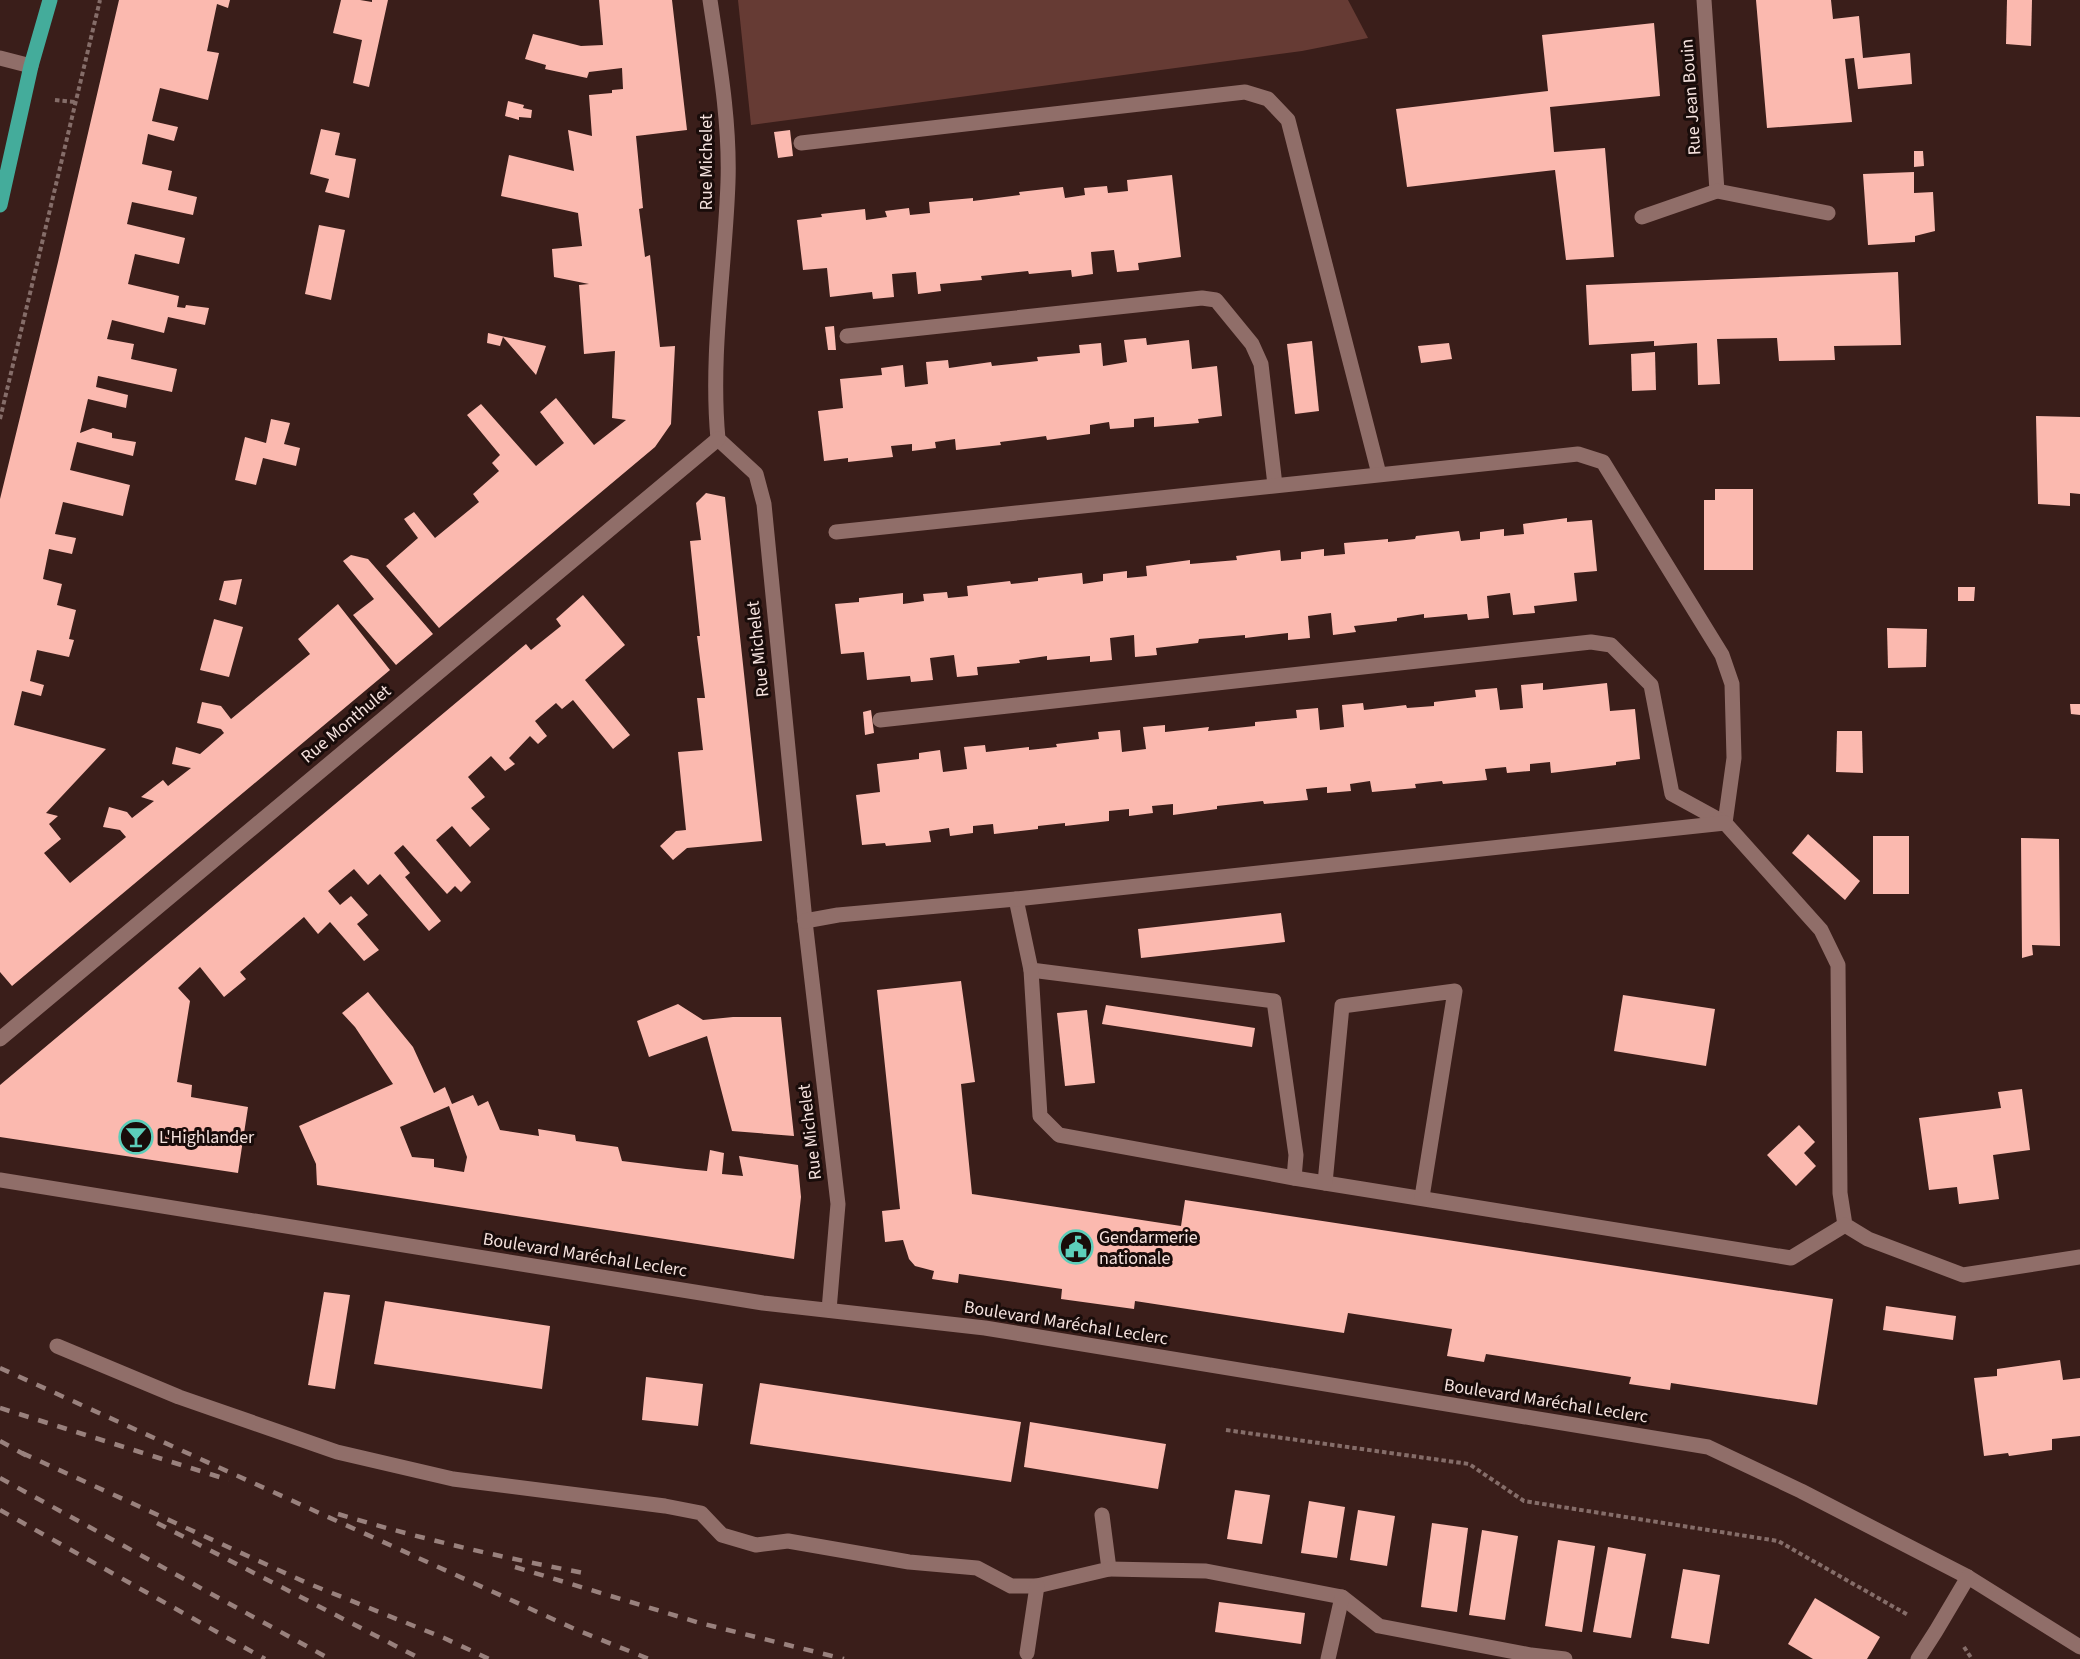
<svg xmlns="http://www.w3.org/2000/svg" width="2080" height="1659" viewBox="0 0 2080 1659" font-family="'Source Sans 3',sans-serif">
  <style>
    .green { fill: #663b34 }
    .building { fill: #fbb9af; fill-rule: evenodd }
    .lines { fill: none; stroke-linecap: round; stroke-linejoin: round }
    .path { stroke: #856d69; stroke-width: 4; stroke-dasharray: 4.5 3; stroke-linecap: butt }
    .minor { stroke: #906e69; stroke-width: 15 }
    .major { stroke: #44ac9b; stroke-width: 15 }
    .rail { stroke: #99817d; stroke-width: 4.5; stroke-dasharray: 10 10; stroke-linecap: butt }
    .labels { text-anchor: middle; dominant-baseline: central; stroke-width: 6; stroke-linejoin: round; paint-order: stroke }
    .street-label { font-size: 18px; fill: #f5e2de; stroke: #190c0a }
    .poi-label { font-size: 18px; fill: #f5e2de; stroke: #190c0a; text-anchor: start }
  </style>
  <rect width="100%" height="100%" fill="#3a1e1a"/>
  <path class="green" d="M 738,0 L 1348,0 L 1368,38 L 1302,51 L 751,125 Z"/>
  <g class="building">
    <path d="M 119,0 L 230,0 L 228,8 L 217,4 L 207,51 L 219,53 L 208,100 L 160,88 L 152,121 L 178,127 L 174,141 L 148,134 L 142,164 L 172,171 L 168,190 L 197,197 L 193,215 L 132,202 L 127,224 L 185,238 L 179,264 L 135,254 L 128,284 L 179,296 L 177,307 L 185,308 L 186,305 L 209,308 L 205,325 L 168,317 L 164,333 L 112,320 L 107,339 L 134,344 L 131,359 L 177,369 L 172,392 L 98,376 L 96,387 L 128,395 L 126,408 L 88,399 L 80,433 L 93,428 L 112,433 L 112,438 L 136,442 L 133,456 L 77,442 L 70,470 L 130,485 L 126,502 L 123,516 L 63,502 L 55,534 L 76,538 L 72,554 L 49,549 L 43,579 L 62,584 L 57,605 L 76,610 L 69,639 L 74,640 L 69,657 L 37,650 L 30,681 L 44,685 L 41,696 L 22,691 L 14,725 L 106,749 L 46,813 L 58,816 L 49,824 L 61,839 L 44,853 L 70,883 L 126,837 L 120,830 L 103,827 L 109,807 L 127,812 L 132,818 L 154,801 L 141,797 L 163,780 L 168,786 L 191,768 L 172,764 L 176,747 L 200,754 L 224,733 L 221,729 L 197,723 L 202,702 L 221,706 L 231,719 L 310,654 L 298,639 L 338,604 L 390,670 L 12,986 L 0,972 L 0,499 L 58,262 Z"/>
    <path d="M 341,0 L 360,0 L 372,2 L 372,0 L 388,0 L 369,87 L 353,83 L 362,40 L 333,33 Z"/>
    <path d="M 599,0 L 672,0 L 687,130 L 636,136 L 643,208 L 639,209 L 645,257 L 650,255 L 660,347 L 675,346 L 671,424 L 655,447 L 439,628 L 386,566 L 418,538 L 404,519 L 414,512 L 435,538 L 479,502 L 473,494 L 499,471 L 492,463 L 500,455 L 467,415 L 481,404 L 536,466 L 564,443 L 540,412 L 556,398 L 594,445 L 626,420 L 612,418 L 615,351 L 584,354 L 579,285 L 589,284 L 554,277 L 552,249 L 582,246 L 578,213 L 501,196 L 509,155 L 574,171 L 568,130 L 592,136 L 589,95 L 612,93 L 612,90 L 623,89 L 622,68 L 589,72 L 587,78 L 545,69 L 546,65 L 525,59 L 533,34 L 581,46 L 603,45 Z"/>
    <path d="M 1756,0 L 1831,0 L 1833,19 L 1859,16 L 1863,58 L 1910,53 L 1912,84 L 1858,89 L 1854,58 L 1845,59 L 1852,122 L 1767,128 Z"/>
    <path d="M 2007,0 L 2032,0 L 2031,46 L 2006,44 Z"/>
    <path d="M 1654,23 L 1660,96 L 1550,107 L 1554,152 L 1605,148 L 1614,257 L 1566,260 L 1555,170 L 1407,187 L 1396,109 L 1548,91 L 1542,35 Z"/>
    <path d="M 508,101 L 524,105 L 523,108 L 532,110 L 531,118 L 519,117 L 519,120 L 505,116 Z"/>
    <path d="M 321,129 L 340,133 L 335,155 L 356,159 L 349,198 L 325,192 L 329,179 L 310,174 Z"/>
    <path d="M 790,130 L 793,156 L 778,158 L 774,132 Z"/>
    <path d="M 1914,151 L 1923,151 L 1924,166 L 1914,167 Z"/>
    <path d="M 1914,172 L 1914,193 L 1933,192 L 1935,231 L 1915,236 L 1915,242 L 1868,245 L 1863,174 Z"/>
    <path d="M 1172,175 L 1181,257 L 1138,263 L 1139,270 L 1117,272 L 1114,250 L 1091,252 L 1093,274 L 1072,277 L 1071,270 L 1029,274 L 1028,271 L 981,276 L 982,280 L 940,284 L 941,291 L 918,294 L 916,272 L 892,274 L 894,297 L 873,299 L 872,292 L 830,297 L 827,268 L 803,270 L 797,220 L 822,217 L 821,214 L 865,209 L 866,220 L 887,217 L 885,211 L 909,208 L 910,215 L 930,213 L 929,202 L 973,198 L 973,201 L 1020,195 L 1019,192 L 1063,187 L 1065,198 L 1085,195 L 1084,188 L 1107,186 L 1108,193 L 1128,191 L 1127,180 Z"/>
    <path d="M 319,225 L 345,230 L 331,300 L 305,294 Z"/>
    <path d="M 1898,272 L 1901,345 L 1834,346 L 1835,360 L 1779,361 L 1777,338 L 1717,339 L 1720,384 L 1698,385 L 1697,343 L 1654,346 L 1654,341 L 1589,345 L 1586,285 Z"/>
    <path d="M 834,326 L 836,350 L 828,350 L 825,327 Z"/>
    <path d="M 488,333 L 546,346 L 536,375 L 503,337 L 500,346 L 487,343 Z"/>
    <path d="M 1146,338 L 1147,345 L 1189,340 L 1192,369 L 1217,366 L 1222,416 L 1198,419 L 1199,423 L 1154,427 L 1154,417 L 1134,419 L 1134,427 L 1110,429 L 1109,422 L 1090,425 L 1090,434 L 1047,440 L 1046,436 L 1000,442 L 1001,445 L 956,450 L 955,439 L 935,442 L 936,448 L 912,451 L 912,444 L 891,446 L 893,457 L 848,462 L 848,458 L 824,461 L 818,411 L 843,408 L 840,379 L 882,375 L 881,368 L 903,365 L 905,387 L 928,384 L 926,362 L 948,360 L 949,368 L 991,362 L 992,366 L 1038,361 L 1037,357 L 1080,353 L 1079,345 L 1101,343 L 1103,366 L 1127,362 L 1124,340 Z"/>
    <path d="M 1312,341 L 1319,411 L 1295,414 L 1287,344 Z"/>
    <path d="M 1449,343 L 1452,359 L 1421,363 L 1418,346 Z"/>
    <path d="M 1655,352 L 1656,390 L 1632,391 L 1631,354 Z"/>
    <path d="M 2036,416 L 2080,417 L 2080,494 L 2070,493 L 2070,506 L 2038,504 Z"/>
    <path d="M 271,419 L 290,423 L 284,444 L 300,448 L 296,466 L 263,458 L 256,485 L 235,480 L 245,437 L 266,443 Z"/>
    <path d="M 1715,489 L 1753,489 L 1753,570 L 1704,570 L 1704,500 L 1715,500 Z"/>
    <path d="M 706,493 L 725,497 L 762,841 L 687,848 L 673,860 L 660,846 L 676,831 L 686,830 L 678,752 L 703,750 L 697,698 L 705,698 L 697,636 L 700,636 L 690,541 L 701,540 L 696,503 Z"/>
    <path d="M 1567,518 L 1567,522 L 1592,520 L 1597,571 L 1574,573 L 1577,601 L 1534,606 L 1535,613 L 1513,615 L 1510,593 L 1487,596 L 1489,618 L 1468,620 L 1467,614 L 1424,618 L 1424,614 L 1397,618 L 1397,621 L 1354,626 L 1356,632 L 1333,635 L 1331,613 L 1308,616 L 1310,638 L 1288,640 L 1288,633 L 1245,638 L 1245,635 L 1199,639 L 1198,643 L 1156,648 L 1157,655 L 1135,657 L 1134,635 L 1110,638 L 1112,660 L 1090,662 L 1090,656 L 1047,660 L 1047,656 L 1019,660 L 1020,663 L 977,667 L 978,675 L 957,677 L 954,655 L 930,658 L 933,680 L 911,682 L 910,676 L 867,680 L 864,652 L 841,654 L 835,604 L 859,602 L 859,598 L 903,593 L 903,604 L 924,601 L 923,594 L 947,592 L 948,598 L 968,596 L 967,586 L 1010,581 L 1011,584 L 1038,581 L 1038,578 L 1082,573 L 1083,584 L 1103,581 L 1103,574 L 1127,571 L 1127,578 L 1147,576 L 1146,566 L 1190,560 L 1190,564 L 1237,560 L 1236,556 L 1280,550 L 1281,561 L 1301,559 L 1301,552 L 1324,549 L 1324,556 L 1345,554 L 1344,543 L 1388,539 L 1388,542 L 1415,539 L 1416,536 L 1459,531 L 1461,541 L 1480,539 L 1480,532 L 1504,529 L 1504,536 L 1524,534 L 1523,524 Z"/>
    <path d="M 351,555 L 368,559 L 433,634 L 396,665 L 353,615 L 374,599 L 343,561 Z"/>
    <path d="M 242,579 L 236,605 L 219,600 L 224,581 Z"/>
    <path d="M 1958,587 L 1975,587 L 1974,601 L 1958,601 Z"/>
    <path d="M 583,595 L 625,645 L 585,680 L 630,735 L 613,749 L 573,700 L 562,709 L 556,703 L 535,721 L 547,736 L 538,744 L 530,736 L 509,758 L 515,764 L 505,771 L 491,756 L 468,777 L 485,797 L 471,808 L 490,829 L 470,847 L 452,826 L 436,840 L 471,882 L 461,892 L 455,886 L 447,894 L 403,845 L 394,853 L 410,873 L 405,877 L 441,921 L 429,931 L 380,874 L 368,885 L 354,869 L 328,891 L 340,905 L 351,896 L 368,915 L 357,924 L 379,950 L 364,961 L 330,922 L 318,934 L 304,917 L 240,972 L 246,979 L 224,997 L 200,967 L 178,988 L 190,1001 L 177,1082 L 192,1085 L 191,1097 L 248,1107 L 238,1173 L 0,1137 L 0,1085 L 526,644 L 531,650 L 561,626 L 556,619 Z"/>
    <path d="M 214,619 L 243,627 L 229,677 L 200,670 Z"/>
    <path d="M 1887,628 L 1927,629 L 1926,667 L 1888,668 Z"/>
    <path d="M 1543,683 L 1543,690 L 1607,683 L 1610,711 L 1635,709 L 1640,759 L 1616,762 L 1616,765 L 1551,773 L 1550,762 L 1530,764 L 1530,771 L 1507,773 L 1506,767 L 1485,769 L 1487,780 L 1443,784 L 1442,781 L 1415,784 L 1416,788 L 1372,792 L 1370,781 L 1350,784 L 1351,791 L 1327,793 L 1327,787 L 1306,789 L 1308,800 L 1264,804 L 1263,801 L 1217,806 L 1217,809 L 1173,815 L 1173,804 L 1152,806 L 1153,813 L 1129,816 L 1129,809 L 1109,811 L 1109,821 L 1065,826 L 1065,823 L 1038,826 L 1038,829 L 994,834 L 993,824 L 973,826 L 973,833 L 950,836 L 949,828 L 929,831 L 931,842 L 886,846 L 885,843 L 862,845 L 856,795 L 880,792 L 877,764 L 919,759 L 919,753 L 940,750 L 943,772 L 967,769 L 964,747 L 985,745 L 986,752 L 1029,747 L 1029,750 L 1057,747 L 1056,744 L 1099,739 L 1098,732 L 1120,730 L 1122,752 L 1146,749 L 1143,727 L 1165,725 L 1165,732 L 1209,727 L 1208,731 L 1255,726 L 1255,722 L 1297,718 L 1296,710 L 1318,708 L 1320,730 L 1344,727 L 1342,705 L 1363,703 L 1364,710 L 1406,705 L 1407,708 L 1434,706 L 1434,702 L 1476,697 L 1475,690 L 1497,688 L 1500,710 L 1523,708 L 1521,685 Z"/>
    <path d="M 2070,704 L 2080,704 L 2080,715 L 2071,714 Z"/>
    <path d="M 871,710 L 874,733 L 865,735 L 863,712 Z"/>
    <path d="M 1837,731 L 1862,731 L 1863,773 L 1836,772 Z"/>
    <path d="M 1808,834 L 1860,881 L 1845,900 L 1792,853 Z"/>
    <rect x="1873" y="836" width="36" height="58"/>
    <path d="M 2021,838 L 2059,839 L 2060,946 L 2032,945 L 2033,955 L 2022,958 Z"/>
    <path d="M 1281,913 L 1285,942 L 1141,958 L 1138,929 Z"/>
    <path d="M 961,981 L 975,1082 L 961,1084 L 972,1194 L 1181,1226 L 1185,1200 L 1833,1299 L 1817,1405 L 1671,1383 L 1670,1390 L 1629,1384 L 1631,1377 L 1486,1354 L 1484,1362 L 1447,1356 L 1452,1329 L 1348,1313 L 1344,1333 L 1135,1301 L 1134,1309 L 1061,1299 L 1062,1289 L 959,1274 L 958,1283 L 932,1279 L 934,1271 L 915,1266 L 909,1259 L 903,1240 L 885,1242 L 882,1211 L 900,1209 L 877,990 Z"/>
    <path d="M 368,992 L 413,1047 L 434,1093 L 445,1087 L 452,1104 L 473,1095 L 478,1106 L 488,1101 L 500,1130 L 539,1136 L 538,1129 L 575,1135 L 576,1141 L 618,1147 L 622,1161 L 686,1169 L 707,1171 L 710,1150 L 724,1153 L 722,1174 L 743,1176 L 739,1156 L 798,1165 L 801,1197 L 794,1259 L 317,1185 L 316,1164 L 299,1126 L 393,1084 L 355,1027 L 342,1013 ZM 449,1106 L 467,1157 L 464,1172 L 434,1167 L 434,1159 L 412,1157 L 400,1127 Z"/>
    <path d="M 1623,995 L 1715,1009 L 1706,1066 L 1614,1051 Z"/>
    <path d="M 678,1004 L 703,1020 L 733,1017 L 781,1017 L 794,1136 L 732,1131 L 707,1036 L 649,1057 L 637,1021 Z"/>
    <path d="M 1106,1005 L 1255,1028 L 1252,1047 L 1102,1024 Z"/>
    <path d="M 1087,1010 L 1095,1083 L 1065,1086 L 1057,1013 Z"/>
    <path d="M 2022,1089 L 2030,1150 L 1993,1155 L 1999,1199 L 1959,1204 L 1957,1187 L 1929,1190 L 1919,1118 L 2001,1108 L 1998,1092 Z"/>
    <path d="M 1799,1125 L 1815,1142 L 1804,1153 L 1816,1166 L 1796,1186 L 1767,1155 Z"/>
    <path d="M 324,1292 L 350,1295 L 335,1389 L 308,1385 Z"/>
    <path d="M 385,1301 L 550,1326 L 542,1389 L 374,1364 Z"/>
    <path d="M 1886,1306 L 1956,1316 L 1953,1340 L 1883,1330 Z"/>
    <path d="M 2060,1360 L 2063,1380 L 2080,1378 L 2080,1436 L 2052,1439 L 2052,1450 L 2009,1456 L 2008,1453 L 1984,1456 L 1974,1378 L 1997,1376 L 1997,1369 Z"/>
    <path d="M 646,1377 L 703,1384 L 698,1426 L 642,1420 Z"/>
    <path d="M 760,1383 L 1021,1422 L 1011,1482 L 750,1444 Z"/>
    <path d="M 1030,1422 L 1166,1444 L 1158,1489 L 1024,1467 Z"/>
    <path d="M 1235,1490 L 1270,1495 L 1262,1544 L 1227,1539 Z"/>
    <path d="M 1309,1501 L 1345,1507 L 1337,1558 L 1301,1553 Z"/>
    <path d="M 1358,1510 L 1395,1516 L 1387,1566 L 1350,1560 Z"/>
    <path d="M 1432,1523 L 1468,1528 L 1457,1612 L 1421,1607 Z"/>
    <path d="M 1482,1530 L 1518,1536 L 1505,1620 L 1469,1615 Z"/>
    <path d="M 1558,1540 L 1595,1546 L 1582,1632 L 1545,1626 Z"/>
    <path d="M 1608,1547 L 1646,1554 L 1631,1638 L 1593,1632 Z"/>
    <path d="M 1683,1569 L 1720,1575 L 1709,1644 L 1671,1638 Z"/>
    <path d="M 1815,1598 L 1880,1637 L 1867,1659 L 1813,1659 L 1788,1644 Z"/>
    <path d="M 1219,1602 L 1305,1613 L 1301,1644 L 1215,1632 Z"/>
  </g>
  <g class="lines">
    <g class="path">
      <path d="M 55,100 L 75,102"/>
      <path d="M 0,419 L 100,0"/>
      <path d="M 1226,1430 L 1469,1464 L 1524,1501 L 1778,1541 L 1908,1615"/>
      <path d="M 1964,1647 L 1972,1659"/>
    </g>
    <g class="minor">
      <path d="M 710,0 C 719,60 730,121 728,182 C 725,268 710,354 718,439 L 756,474 L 764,504 L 805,921 L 838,1204 L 829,1310"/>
      <path d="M 1704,0 L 1717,191"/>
      <path d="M 0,58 L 31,66"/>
      <path d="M 801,143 L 1245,92 L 1268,99 L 1288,120 L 1379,474"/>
      <path d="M 1642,217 L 1717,191 L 1828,213"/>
      <path d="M 847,336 L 1202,298 L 1216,300 L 1252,344 L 1261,364 L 1275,485"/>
      <path d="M 836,532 L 1578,454 L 1603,462 L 1722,655 L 1732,684 L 1734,758 L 1725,823"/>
      <path d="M 880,720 L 1591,642 L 1611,645 L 1651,685 L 1672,794 L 1725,823 L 1821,930 L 1838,965 L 1840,1193 L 1845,1225 L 1868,1239 L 1963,1275 L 2080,1257"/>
      <path d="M 1016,899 L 1031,970 L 1274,1001 L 1296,1155 L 1294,1178"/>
      <path d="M 805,921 L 838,915 L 1016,899 L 1725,823"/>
      <path d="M 1031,970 L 1040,1116 L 1059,1135 L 1294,1178 L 1791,1258 L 1845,1225"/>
      <path d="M 0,1039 L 718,439"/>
      <path d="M 0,1180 L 763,1303 L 985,1328 L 1708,1447 L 1801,1491 L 1968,1577 L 2080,1647"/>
      <path d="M 1325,1183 L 1342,1006 L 1455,991 L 1422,1197"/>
      <path d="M 57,1346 L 179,1397 L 337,1452 L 453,1479 L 665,1506 L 701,1513 L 722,1535 L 756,1545 L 788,1541 L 909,1562 L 977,1568 L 1011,1586 L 1037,1586 L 1109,1569 L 1102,1515"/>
      <path d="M 1109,1569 L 1206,1571 L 1342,1597 L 1379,1626 L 1531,1655 L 1565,1659"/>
      <path d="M 1027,1653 L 1037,1586"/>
      <path d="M 1328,1659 L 1342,1597"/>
      <path d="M 1918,1659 L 1936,1631 L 1968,1577"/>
    </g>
    <path class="major" d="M 0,205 L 31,66 L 50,0"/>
    <g class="rail">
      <path d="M 0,1368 L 577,1630 L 649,1659"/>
      <path d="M 0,1408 L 229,1480"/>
      <path d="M 0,1441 L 29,1457"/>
      <path d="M 22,1453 L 307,1583 L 444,1638 L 489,1659"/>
      <path d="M 0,1478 L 330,1659"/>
      <path d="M 0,1510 L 265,1659"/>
      <path d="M 338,1514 C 421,1539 504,1558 589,1574"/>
      <path d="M 157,1523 L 421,1659"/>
      <path d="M 515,1567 L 700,1623 L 844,1659"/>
    </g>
  </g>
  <defs>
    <symbol id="bar-ring" viewBox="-11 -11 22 22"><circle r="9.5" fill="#190c0a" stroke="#5cceba" stroke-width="1.5"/><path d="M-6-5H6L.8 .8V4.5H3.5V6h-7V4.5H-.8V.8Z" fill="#5cceba"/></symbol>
    <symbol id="civic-ring" viewBox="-11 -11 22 22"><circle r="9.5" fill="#190c0a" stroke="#5cceba" stroke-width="1.5"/><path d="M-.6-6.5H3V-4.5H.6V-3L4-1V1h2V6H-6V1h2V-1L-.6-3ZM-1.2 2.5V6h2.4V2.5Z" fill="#5cceba"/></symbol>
  </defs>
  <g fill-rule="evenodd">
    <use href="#bar-ring" x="117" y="1118" width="38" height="38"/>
    <use href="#civic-ring" x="1057" y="1228" width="38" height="38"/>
  </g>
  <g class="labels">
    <g class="street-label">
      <text transform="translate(1691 97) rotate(-94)">Rue Jean Bouin</text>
      <text transform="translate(706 162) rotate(-90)">Rue Michelet</text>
      <text transform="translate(758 649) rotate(-96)">Rue Michelet</text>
      <text transform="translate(346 724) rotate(-40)">Rue Monthulet</text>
      <text transform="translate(810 1132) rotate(-97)">Rue Michelet</text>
      <text transform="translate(585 1255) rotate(9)">Boulevard Maréchal Leclerc</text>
      <text transform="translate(1066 1323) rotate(9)">Boulevard Maréchal Leclerc</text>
      <text transform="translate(1546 1401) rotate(9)">Boulevard Maréchal Leclerc</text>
    </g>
    <g class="poi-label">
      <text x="159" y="1137">L'Highlander</text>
      <text x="1099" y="1237">Gendarmerie<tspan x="1099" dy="21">nationale</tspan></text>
    </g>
  </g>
</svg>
